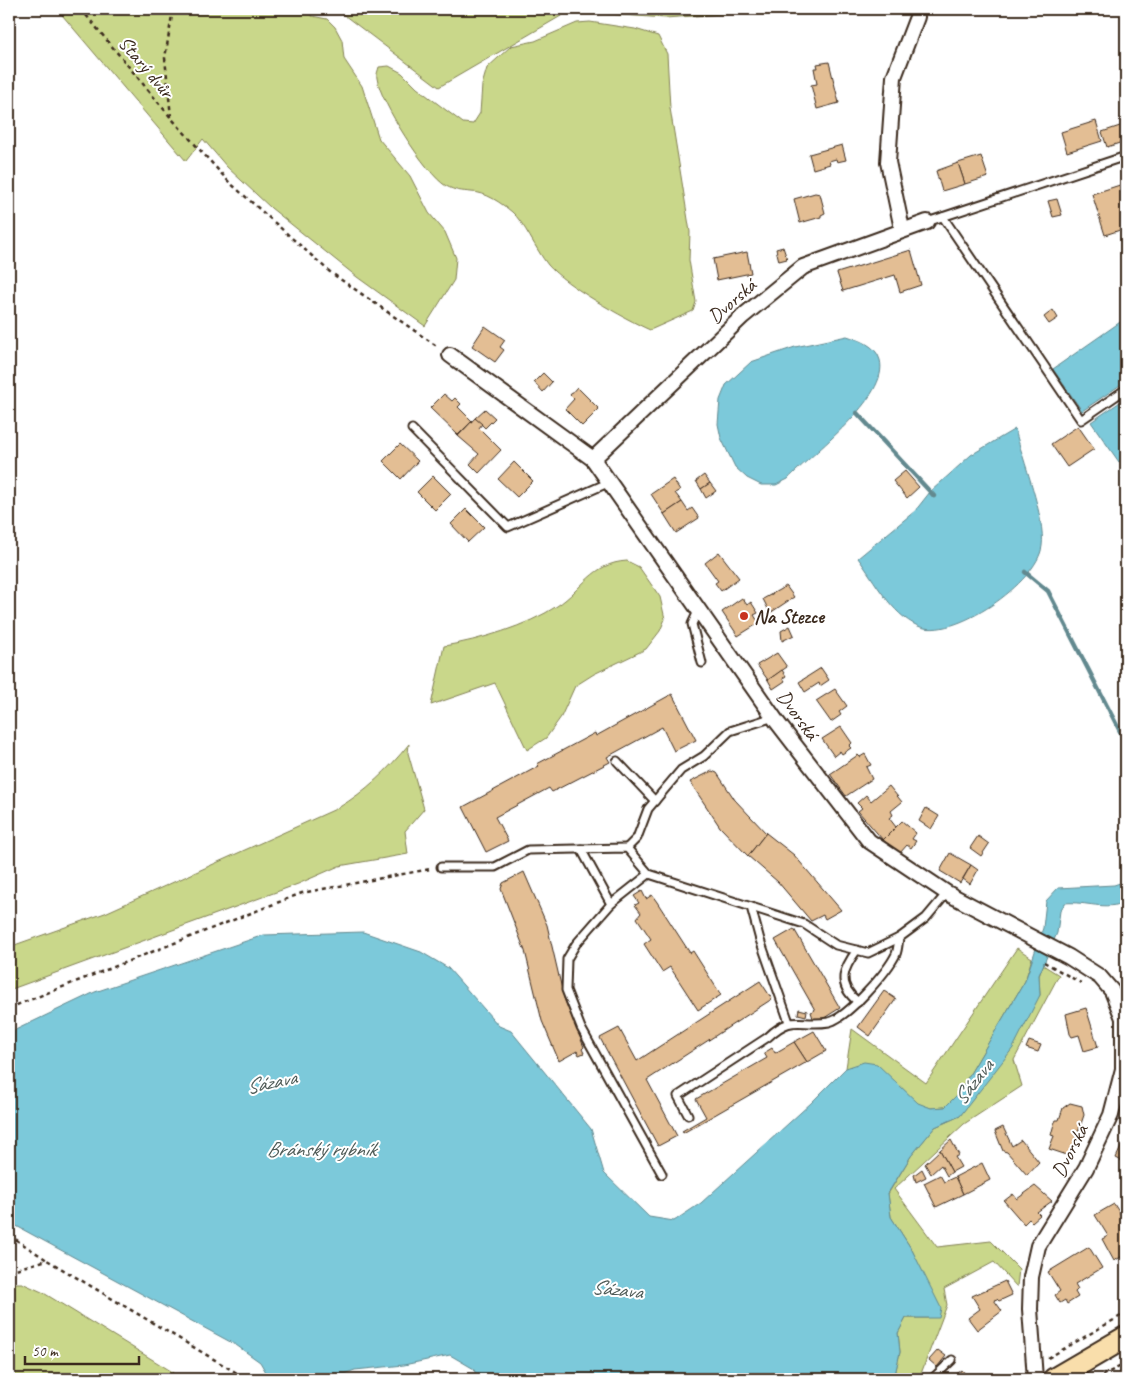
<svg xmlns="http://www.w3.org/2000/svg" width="1135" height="1388" viewBox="0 0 1135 1388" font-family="Caveat,sans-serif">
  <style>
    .green { fill: #c9d78a; stroke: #828054 }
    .water { fill: #7cc9da; stroke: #62898f }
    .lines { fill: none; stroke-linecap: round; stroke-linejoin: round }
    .stream { stroke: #62898f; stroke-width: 4.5 }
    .building { fill: #e3be94; stroke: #3b2a1e }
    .lane-casing { stroke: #3b2a1e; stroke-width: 11 }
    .street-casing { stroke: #3b2a1e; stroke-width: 18 }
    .primary-casing { stroke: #3b2a1e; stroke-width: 25 }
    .path { stroke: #3b2a1e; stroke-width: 2.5; stroke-dasharray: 4 4; stroke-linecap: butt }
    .lane { stroke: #fff; stroke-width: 7 }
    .street { stroke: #fff; stroke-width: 14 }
    .primary { stroke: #f9deab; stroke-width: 21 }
    .poi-dot { fill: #c8321e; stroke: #fff; stroke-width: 2 }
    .labels { text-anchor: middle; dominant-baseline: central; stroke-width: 4; stroke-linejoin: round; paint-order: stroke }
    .street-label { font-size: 20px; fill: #3b2a1e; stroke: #fff }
    .poi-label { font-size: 20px; font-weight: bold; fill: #3b2a1e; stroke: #fff; text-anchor: start }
    .water-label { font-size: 21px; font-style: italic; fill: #4e5a56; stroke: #fff }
  </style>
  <rect width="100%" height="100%" fill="#fff"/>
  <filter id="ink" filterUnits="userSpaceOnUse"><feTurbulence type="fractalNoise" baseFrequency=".02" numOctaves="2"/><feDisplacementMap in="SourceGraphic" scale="10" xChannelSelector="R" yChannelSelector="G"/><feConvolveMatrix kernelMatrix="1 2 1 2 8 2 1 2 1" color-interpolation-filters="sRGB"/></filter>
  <g filter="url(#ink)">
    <g class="green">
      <path d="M 57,9 L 303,9 L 312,16 L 327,19 L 335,27 L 342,40 L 344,59 L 362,86 L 379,139 L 410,176 L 429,213 L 445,232 L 456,258 L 454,280 L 425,326 L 357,277 L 271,208 L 227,167 L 203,139 L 186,161 Z"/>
      <path d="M 336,9 L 573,9 L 439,87 Z"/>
      <path d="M 591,9 L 895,9 L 751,12 L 665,18 L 607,14 Z"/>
      <path d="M 590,22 L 635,29 L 658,36 L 667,54 L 670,108 L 690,232 L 689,260 L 696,302 L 693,311 L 650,330 C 625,319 565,285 548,265 C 536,250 524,222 512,212 C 501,203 486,192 471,192 C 461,191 456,191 446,186 C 426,174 380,102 377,78 C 376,75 378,71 379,67 L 389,66 L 402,73 L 417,88 L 463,123 L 473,124 L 480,113 L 482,85 L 487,68 L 511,46 L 535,41 L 577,23 Z"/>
      <path d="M 627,561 L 639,567 L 660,597 L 665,619 L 660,631 L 646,649 L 594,674 L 575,686 L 561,717 L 546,738 L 527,750 L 495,683 L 431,705 L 444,646 C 480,640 527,626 557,606 C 583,589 592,563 627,561 Z"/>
      <path d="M 409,744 L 408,753 L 424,809 L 405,831 L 408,854 L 339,866 L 298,884 L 9,990 L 9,947 L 105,913 L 338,808 C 366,791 388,770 409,744 Z"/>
      <path d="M 1017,948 L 1032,958 L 1025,981 L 958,1094 L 945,1107 L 931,1108 L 918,1104 L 899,1085 L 846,1068 L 852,1029 L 926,1083 Z"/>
      <path d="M 1043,965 L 1059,975 L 1014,1060 L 1022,1086 L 964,1124 L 894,1189 L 937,1247 L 991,1241 L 1019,1269 L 1017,1287 L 994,1262 L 944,1289 L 947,1305 L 919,1379 L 894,1379 L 900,1352 L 898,1333 L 906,1318 L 928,1318 L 925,1279 L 912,1250 L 891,1217 L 888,1194 L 911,1156 L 935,1127 L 960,1116 L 1040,995 L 1039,976 Z"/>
      <path d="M 9,1283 L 22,1283 L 42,1292 L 171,1371 L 179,1379 L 9,1379 Z"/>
    </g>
    <g class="water">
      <path d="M 1126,318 L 1126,381 L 1082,411 L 1053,369 Z"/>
      <path d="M 847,336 C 859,340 876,345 880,360 C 890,397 811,454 788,479 L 776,485 L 761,485 L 747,478 L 735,467 L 721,438 L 718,424 L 720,400 L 726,385 L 751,362 L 795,347 Z"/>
      <path d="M 1126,398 L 1126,457 L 1119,462 L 1091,422 Z"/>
      <path d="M 1015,429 C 1022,458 1046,519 1042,546 C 1038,582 952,642 918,626 C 891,614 875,581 858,558 L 915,511 L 930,492 L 971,455 Z"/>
      <path d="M 1126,881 L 1126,902 C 1105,911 1086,901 1065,903 L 1060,911 L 1057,933 L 1039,975 L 1040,995 L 1013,1048 L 960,1116 L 935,1127 L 911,1156 L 888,1193 L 891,1217 L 912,1250 L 941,1308 L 939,1318 L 906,1318 L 898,1333 L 900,1352 L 894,1379 L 477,1379 L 474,1369 L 450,1355 L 404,1365 L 355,1370 L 329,1379 L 270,1379 L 260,1362 L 236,1345 L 9,1222 L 9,1033 L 95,992 L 264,935 L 363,932 L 421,952 L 448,968 L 499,1026 L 511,1031 L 591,1129 L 604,1173 L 649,1217 L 674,1221 L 701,1203 L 811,1103 L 846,1068 L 864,1062 L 877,1064 L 918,1103 L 931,1108 L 945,1107 L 958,1094 L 1025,981 L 1043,928 L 1046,901 L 1058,888 L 1114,885 Z"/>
    </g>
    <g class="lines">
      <g class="stream">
        <path d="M 857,413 L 934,496"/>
        <path d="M 1025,572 L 1048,591 L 1126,743"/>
      </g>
    </g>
    <g class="building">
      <path d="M 829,62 L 839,103 L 817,109 L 811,85 L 817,84 L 814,68 L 818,68 L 817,64 Z"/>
      <path d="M 1096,121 L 1102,141 L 1067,152 L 1061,132 Z"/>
      <path d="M 1126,124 L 1126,141 L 1107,147 L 1102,132 Z"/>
      <path d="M 842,145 L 846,160 L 837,162 L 836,159 L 829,161 L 830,164 L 813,169 L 809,154 Z"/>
      <path d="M 981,156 L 988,177 L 965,184 L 958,163 Z"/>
      <path d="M 958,163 L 965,184 L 942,191 L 936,171 Z"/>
      <path d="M 1126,183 L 1126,228 L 1105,235 L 1092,194 Z"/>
      <path d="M 815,193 L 820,194 L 825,213 L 821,215 L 821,217 L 800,223 L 794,199 Z"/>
      <path d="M 1057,199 L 1062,215 L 1053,217 L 1048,201 Z"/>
      <path d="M 783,247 L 787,259 L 779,261 L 776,249 Z"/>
      <path d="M 911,250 L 921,285 L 900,292 L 895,275 L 843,291 L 837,273 Z"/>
      <path d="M 747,252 L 751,273 L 717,280 L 713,259 Z"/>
      <path d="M 1053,310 L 1058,318 L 1049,324 L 1044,317 Z"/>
      <path d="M 485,326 L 505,340 L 500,347 L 504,350 L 495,362 L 472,346 Z"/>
      <path d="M 543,373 L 552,382 L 543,392 L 534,382 Z"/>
      <path d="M 577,387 L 599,409 L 582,426 L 565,409 L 574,399 L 570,395 Z"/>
      <path d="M 444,394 L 452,401 L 455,398 L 461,404 L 458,407 L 472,421 L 458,435 L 430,408 Z"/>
      <path d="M 485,409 L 495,418 L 485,428 L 475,418 Z"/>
      <path d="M 475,418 L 482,424 L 479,428 L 501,450 L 479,473 L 470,464 L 479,454 L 458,436 Z"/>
      <path d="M 1078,426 L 1094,449 L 1067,467 L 1051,444 Z"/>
      <path d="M 400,444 L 418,461 L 401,479 L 383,461 Z"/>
      <path d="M 514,462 L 533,481 L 517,497 L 498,479 Z"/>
      <path d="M 905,471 L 919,487 L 907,498 L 893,481 Z"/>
      <path d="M 704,475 L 710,483 L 701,489 L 696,481 Z"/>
      <path d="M 433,476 L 451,494 L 435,510 L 417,492 Z"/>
      <path d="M 673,479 L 680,490 L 675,493 L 682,502 L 664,514 L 651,494 Z"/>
      <path d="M 710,483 L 716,491 L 706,498 L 701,489 Z"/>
      <path d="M 682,502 L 688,511 L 692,508 L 699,518 L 676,533 L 664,514 Z"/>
      <path d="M 466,509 L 484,527 L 468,542 L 451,524 Z"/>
      <path d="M 719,552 L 739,578 L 721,591 L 715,583 L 718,581 L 705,563 Z"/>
      <path d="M 786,586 L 794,597 L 770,613 L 763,599 Z"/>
      <path d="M 742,598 L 747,605 L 751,602 L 758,613 L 754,615 L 759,623 L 738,636 L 722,612 Z"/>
      <path d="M 790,626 L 794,635 L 782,641 L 781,631 Z"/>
      <path d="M 777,653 L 787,667 L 768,680 L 757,665 Z"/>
      <path d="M 821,668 L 829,680 L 820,686 L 819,683 L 805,692 L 799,682 Z"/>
      <path d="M 782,670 L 786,676 L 783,678 L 785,681 L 773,689 L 768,680 Z"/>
      <path d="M 835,689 L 847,706 L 839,712 L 841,715 L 831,722 L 816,701 Z"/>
      <path d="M 672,694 L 696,740 L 674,751 L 662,727 L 607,757 L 610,762 L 552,792 L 549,788 L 495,817 L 508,841 L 486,852 L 463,807 L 539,766 L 537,764 L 595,733 L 596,736 Z"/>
      <path d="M 841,727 L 852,743 L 849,746 L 851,748 L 842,754 L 840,751 L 834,756 L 822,739 Z"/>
      <path d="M 865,754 L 871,765 L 866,767 L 872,779 L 846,796 L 830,774 L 858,755 L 860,757 Z"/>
      <path d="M 712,771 L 717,773 L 735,800 L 766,833 L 748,856 L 720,827 L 690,782 Z"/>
      <path d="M 889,786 L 902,802 L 891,811 L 893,815 L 889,818 L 896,827 L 883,840 L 858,811 L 862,808 L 857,803 L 866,795 L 871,801 Z"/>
      <path d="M 926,808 L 939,816 L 931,829 L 919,821 Z"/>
      <path d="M 902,821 L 916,833 L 912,839 L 916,841 L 911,848 L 907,845 L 900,853 L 883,840 Z"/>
      <path d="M 766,833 L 794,855 L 841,910 L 825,919 L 823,915 L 811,921 L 778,882 L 748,856 Z"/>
      <path d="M 978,836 L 989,844 L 981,856 L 970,848 Z"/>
      <path d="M 950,853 L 971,865 L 960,883 L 940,871 Z"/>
      <path d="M 971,865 L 978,870 L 970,884 L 963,879 Z"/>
      <path d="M 524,872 L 547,925 L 564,998 L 584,1047 L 582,1049 L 584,1053 L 579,1055 L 577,1051 L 559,1061 L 542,1021 L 525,951 L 501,889 L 503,883 Z"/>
      <path d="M 642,891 L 646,899 L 652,895 L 657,902 L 690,953 L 693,951 L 721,995 L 698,1010 L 670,967 L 662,972 L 644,944 L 651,939 L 637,918 L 641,913 L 635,905 L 639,903 L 634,896 Z"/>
      <path d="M 794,929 L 840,1008 L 821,1020 L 814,1021 L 811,1012 L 815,1010 L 775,940 Z"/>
      <path d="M 760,981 L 772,999 L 647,1080 L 677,1136 L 658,1146 L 600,1038 L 619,1028 L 637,1061 Z"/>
      <path d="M 884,991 L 896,999 L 870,1036 L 858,1027 Z"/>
      <path d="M 1086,1008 L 1098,1047 L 1084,1051 L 1079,1035 L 1072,1037 L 1070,1034 L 1066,1014 Z"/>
      <path d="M 799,1009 L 807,1011 L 806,1016 L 798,1014 Z"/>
      <path d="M 814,1031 L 826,1051 L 807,1062 L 794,1042 Z"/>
      <path d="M 1029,1041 L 1041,1045 L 1038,1052 L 1026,1048 Z"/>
      <path d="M 794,1042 L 807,1062 L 683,1133 L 682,1131 L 706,1117 L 696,1099 L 767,1058 L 764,1053 L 772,1048 L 775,1053 Z"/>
      <path d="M 1070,1103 L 1082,1106 L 1084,1115 L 1070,1156 L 1049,1149 L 1054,1136 L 1051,1135 L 1054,1124 L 1056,1120 L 1059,1120 L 1063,1108 Z"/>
      <path d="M 1003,1127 L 1012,1146 L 1021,1140 L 1039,1162 L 1027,1175 L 1007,1152 L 1003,1151 L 995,1131 Z"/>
      <path d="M 1126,1136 L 1126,1163 L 1116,1158 Z"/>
      <path d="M 951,1140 L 959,1155 L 955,1157 L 961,1167 L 952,1172 L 940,1150 Z"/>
      <path d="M 940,1150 L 952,1172 L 947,1176 L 941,1165 L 931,1174 L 925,1164 Z"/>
      <path d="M 982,1163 L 990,1180 L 963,1194 L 955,1177 Z"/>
      <path d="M 922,1169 L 926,1177 L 916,1182 L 914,1175 Z"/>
      <path d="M 940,1175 L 944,1182 L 955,1177 L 963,1194 L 936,1207 L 924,1183 Z"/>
      <path d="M 1035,1186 L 1052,1201 L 1037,1212 L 1040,1215 L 1032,1222 L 1029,1219 L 1024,1224 L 1004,1201 L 1013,1194 L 1017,1199 Z"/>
      <path d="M 1114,1204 L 1126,1223 L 1126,1254 L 1114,1261 L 1102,1239 L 1108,1236 L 1095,1215 Z"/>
      <path d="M 1089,1247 L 1102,1268 L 1075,1284 L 1078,1289 L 1075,1292 L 1078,1297 L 1067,1304 L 1065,1300 L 1060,1303 L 1055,1295 L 1060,1291 L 1048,1272 Z"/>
      <path d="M 1005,1281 L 1012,1295 L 999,1301 L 997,1299 L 994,1300 L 1002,1311 L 977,1330 L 968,1318 L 980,1309 L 972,1296 Z"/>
      <path d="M 938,1350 L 946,1356 L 937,1367 L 929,1360 Z"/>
      <path d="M 962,1370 L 969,1379 L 950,1379 Z"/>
    </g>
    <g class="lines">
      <defs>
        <g id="lane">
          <path d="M 943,217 L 1081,420 L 1126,389"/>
          <path d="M 927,222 L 1126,156"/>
          <path d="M 412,429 L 508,527 L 610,482"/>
          <path d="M 699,609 L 692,624 L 702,663"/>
          <path d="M 617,761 L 655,801"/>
          <path d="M 627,848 L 637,838 L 648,809 L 681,770 L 704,756 L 730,731 L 774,717"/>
          <path d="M 581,849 L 611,904"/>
          <path d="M 441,867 L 495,867 L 528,850 L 627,848 L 649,874 L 804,924 L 836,945 L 868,953 L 899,938 L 926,918 L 947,893"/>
          <path d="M 649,874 L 611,904 L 576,944 L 567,959 L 566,990 L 581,1028 L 662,1174"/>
          <path d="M 751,907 L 760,940 L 789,1022"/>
          <path d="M 857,950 C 843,969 836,984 858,1002"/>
          <path d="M 688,1115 L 678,1096 L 768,1037 C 793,1013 800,1027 829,1022 C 847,1018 888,971 896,954 C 898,949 898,943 899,938"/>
          <path d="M 932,1379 L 952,1360"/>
        </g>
        <g id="street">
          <path d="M 902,229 L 888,162 L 894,77 L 917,17"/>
          <path d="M 450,355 L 593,459 L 777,722 L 869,841 L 947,893 L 1069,957 L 1100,977 L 1112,991 L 1123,1018 L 1123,1069 L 1111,1115 L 1086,1168 L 1038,1246 L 1031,1277 L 1030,1309 L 1035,1379"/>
          <path d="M 593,459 L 743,316 L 803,267 L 927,222"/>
        </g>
        <path id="primary" d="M 1054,1379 L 1126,1337"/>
      </defs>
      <use href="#lane" class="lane-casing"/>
      <use href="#street" class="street-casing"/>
      <use href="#primary" class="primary-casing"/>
      <g class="path">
        <path d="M 81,9 L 172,119 L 229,182 L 330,272 L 438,347"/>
        <path d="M 930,13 L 943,9"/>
        <path d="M 171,117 L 165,58 L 173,9"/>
        <path d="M 1044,962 L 1081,983"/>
        <path d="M 9,1008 L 302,893 L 430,869"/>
        <path d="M 9,1235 L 47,1260"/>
        <path d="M 9,1271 L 47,1260 L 247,1379"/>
        <path d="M 1048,1358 L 1126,1313"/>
        <path d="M 1095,1379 L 1119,1367 L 1126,1369"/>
      </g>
      <use href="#lane" class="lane"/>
      <use href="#street" class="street"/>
      <use href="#primary" class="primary"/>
    </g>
  </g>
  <circle class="poi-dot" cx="744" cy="616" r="5"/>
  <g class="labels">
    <g class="street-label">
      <text transform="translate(146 67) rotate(50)">Starý dvůr</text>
      <text transform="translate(732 301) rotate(-41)">Dvorská</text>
      <text transform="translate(798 715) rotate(54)">Dvorská</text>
      <text transform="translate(1070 1151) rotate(-63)">Dvorská</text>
    </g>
    <g class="poi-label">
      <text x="754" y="616">Na Stezce</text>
    </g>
    <g class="water-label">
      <text transform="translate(271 1082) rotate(-12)">Sázava</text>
      <text transform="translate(973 1082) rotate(-52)">Sázava</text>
      <text x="321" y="1149">Bránský rybník</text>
      <text transform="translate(617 1289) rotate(6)">Sázava</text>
    </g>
  </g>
  <rect width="1135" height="1388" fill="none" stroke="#fff" stroke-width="30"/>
  <rect x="15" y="15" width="1105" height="1358" fill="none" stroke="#3b2a1e" stroke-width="2" filter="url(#ink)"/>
  <path d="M25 1356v8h114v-8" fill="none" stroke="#3b2a1e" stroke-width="2.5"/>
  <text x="32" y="1356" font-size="15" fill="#3b2a1e" stroke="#ffffff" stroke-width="4" paint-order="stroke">50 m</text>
</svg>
